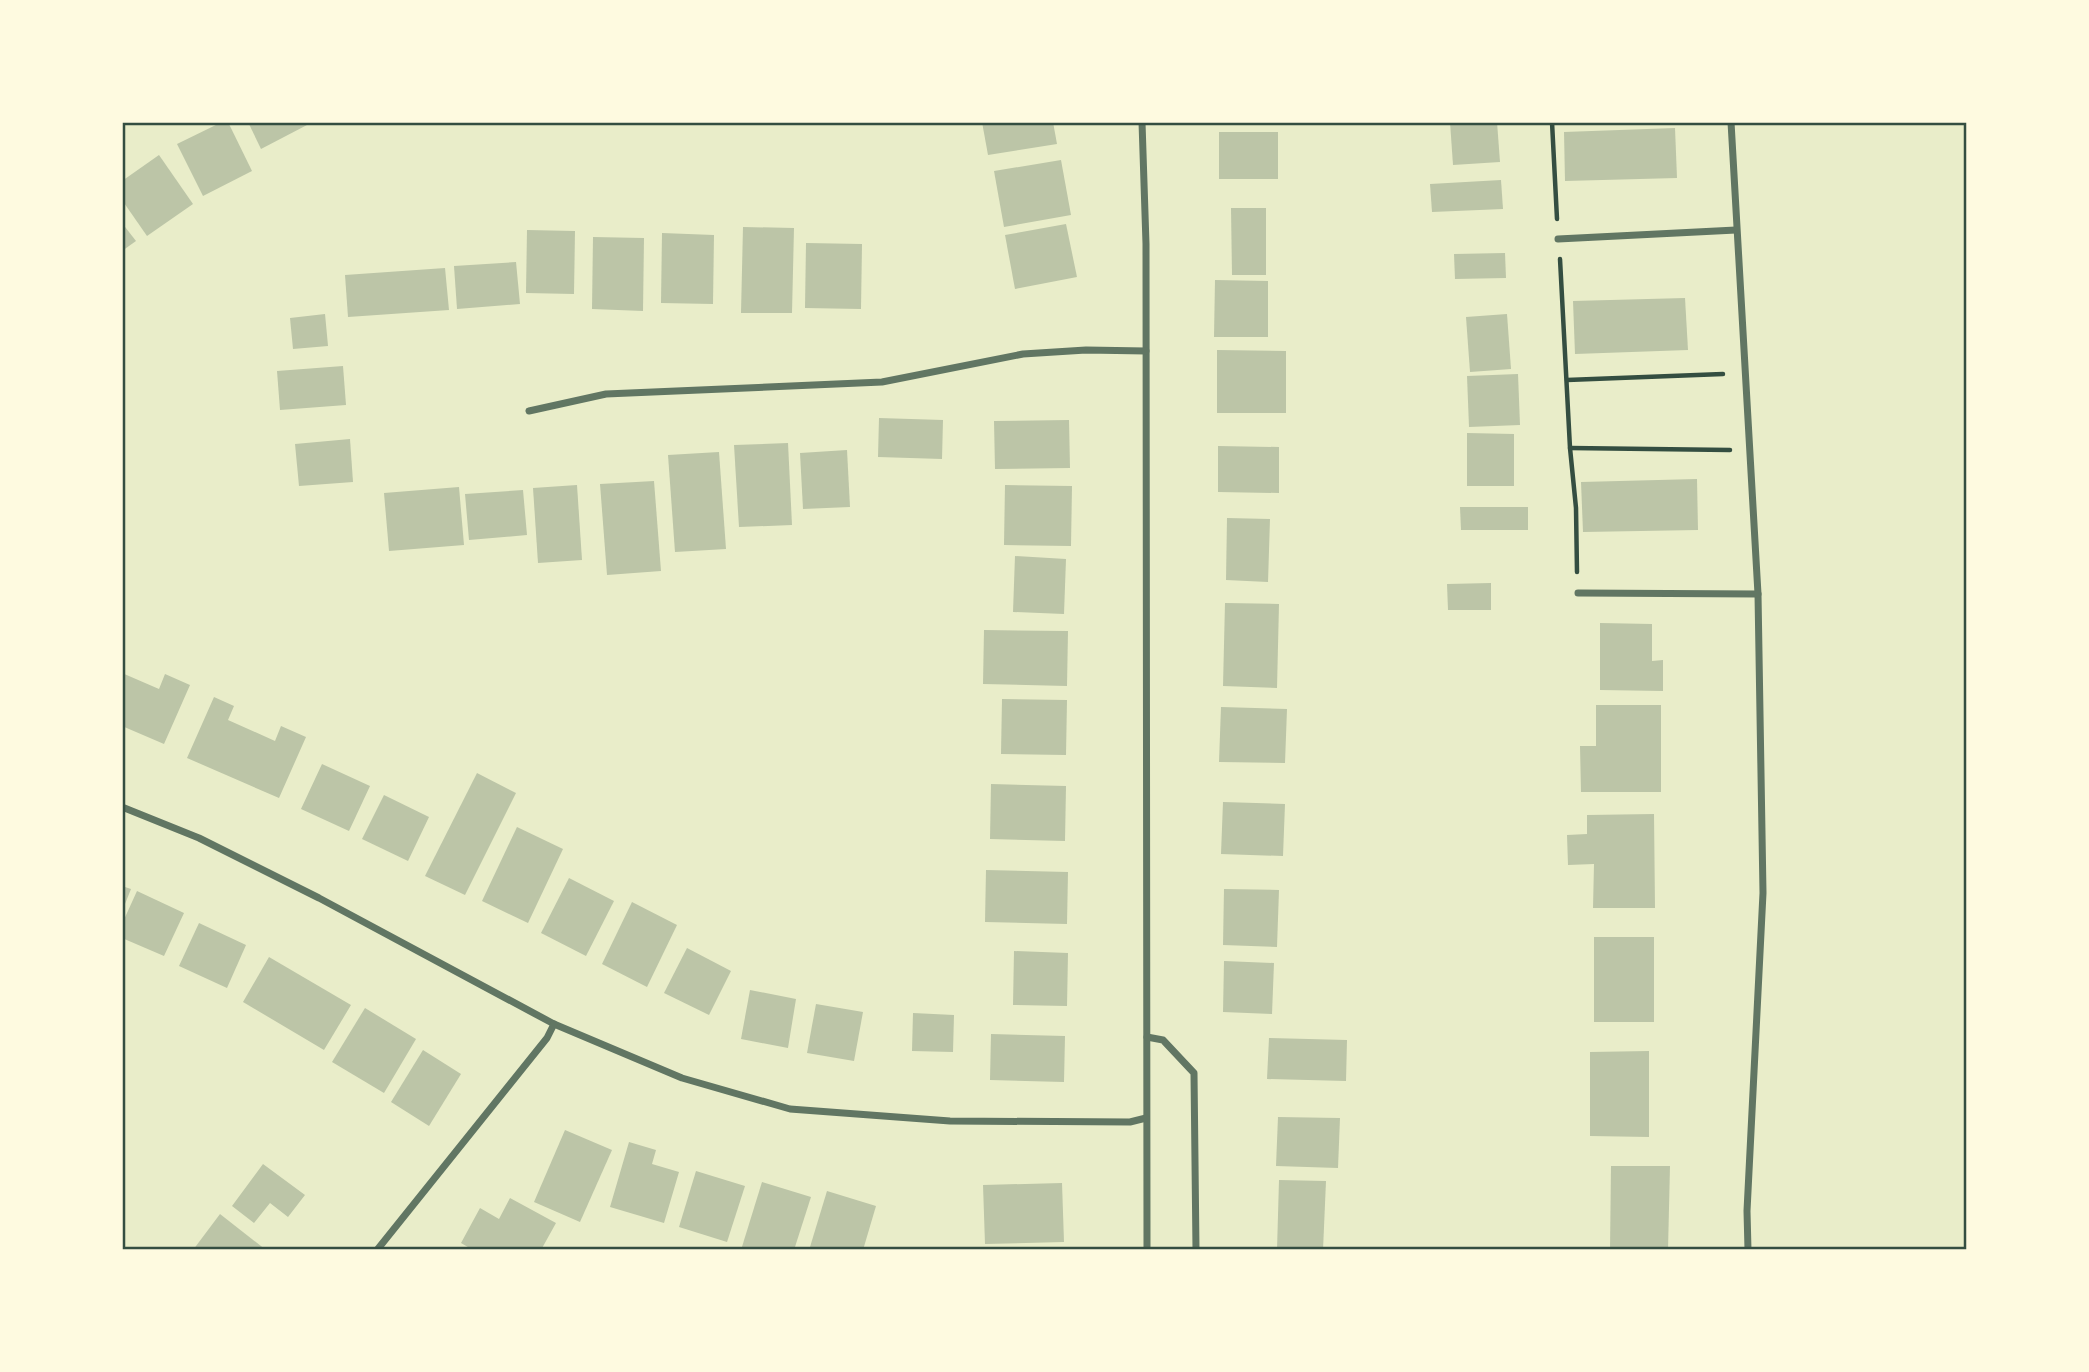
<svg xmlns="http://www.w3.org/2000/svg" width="2089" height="1372" viewBox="0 0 2089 1372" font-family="Lato,sans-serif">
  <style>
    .building { fill: #bcc5a7 }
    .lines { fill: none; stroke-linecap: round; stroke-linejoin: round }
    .path { stroke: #344e41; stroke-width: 4.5 }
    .minor { stroke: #617663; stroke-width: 7 }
    .neatline { fill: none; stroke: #344e41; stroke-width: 2.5 }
  </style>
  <rect width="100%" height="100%" fill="#e9edc9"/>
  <g class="building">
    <path d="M 222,122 L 228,122 L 252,171 L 203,196 L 177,144 Z"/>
    <path d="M 248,122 L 305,122 L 307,125 L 261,149 Z"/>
    <path d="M 982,122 L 1053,122 L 1057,144 L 988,155 Z"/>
    <path d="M 1450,122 L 1497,122 L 1500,162 L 1453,165 Z"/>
    <path d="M 1675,128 L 1677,178 L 1565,181 L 1564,132 Z"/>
    <rect x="1219" y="132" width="59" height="47"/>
    <path d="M 159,155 L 193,204 L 147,236 L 122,200 L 122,181 Z"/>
    <path d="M 1061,160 L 1071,215 L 1004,227 L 994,171 Z"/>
    <path d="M 1501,180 L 1503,209 L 1432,212 L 1430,184 Z"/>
    <path d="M 1231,208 L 1266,208 L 1266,275 L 1232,275 Z"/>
    <path d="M 122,223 L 136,241 L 122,251 Z"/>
    <path d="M 1066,224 L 1077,277 L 1015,289 L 1005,235 Z"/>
    <path d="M 743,227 L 794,228 L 792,313 L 741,313 Z"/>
    <path d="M 527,230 L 575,231 L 574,294 L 526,293 Z"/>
    <path d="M 662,233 L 714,235 L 713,304 L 661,303 Z"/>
    <path d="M 593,237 L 644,238 L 643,311 L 592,309 Z"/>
    <path d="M 806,243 L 862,244 L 861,309 L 805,308 Z"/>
    <path d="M 1505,253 L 1506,278 L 1455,279 L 1454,254 Z"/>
    <path d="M 516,262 L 520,304 L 457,309 L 454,266 Z"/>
    <path d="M 445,268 L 449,310 L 348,317 L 345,275 Z"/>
    <path d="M 1215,280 L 1268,281 L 1268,337 L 1214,337 Z"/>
    <path d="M 1685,298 L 1688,350 L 1575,354 L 1573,301 Z"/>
    <path d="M 325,314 L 328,346 L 293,349 L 290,318 Z"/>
    <path d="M 1507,314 L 1511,369 L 1470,372 L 1466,317 Z"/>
    <path d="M 1217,350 L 1286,351 L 1286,413 L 1217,413 Z"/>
    <path d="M 343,366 L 346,405 L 280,410 L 277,371 Z"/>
    <path d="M 1518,374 L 1520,425 L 1469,427 L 1467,376 Z"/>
    <path d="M 879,418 L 943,420 L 942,459 L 878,457 Z"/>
    <path d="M 1069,420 L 1070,468 L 995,469 L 994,421 Z"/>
    <path d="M 1467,433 L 1514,434 L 1514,486 L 1467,486 Z"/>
    <path d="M 350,439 L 353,482 L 299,486 L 295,444 Z"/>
    <path d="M 788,443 L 792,525 L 739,527 L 734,445 Z"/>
    <path d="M 1218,446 L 1279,447 L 1279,493 L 1218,492 Z"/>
    <path d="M 847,450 L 850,507 L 803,509 L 800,453 Z"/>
    <path d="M 719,452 L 726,549 L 675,552 L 668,455 Z"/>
    <path d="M 1697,479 L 1698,530 L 1583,532 L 1581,482 Z"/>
    <path d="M 654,481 L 661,571 L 607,575 L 600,484 Z"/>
    <path d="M 577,485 L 582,560 L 538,563 L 533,488 Z"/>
    <path d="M 1005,485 L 1072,486 L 1071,546 L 1004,545 Z"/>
    <path d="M 459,487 L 464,545 L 389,551 L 384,493 Z"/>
    <path d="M 523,490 L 527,535 L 469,540 L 465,494 Z"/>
    <path d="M 1460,507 L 1528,507 L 1528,530 L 1461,530 Z"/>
    <path d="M 1227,518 L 1270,519 L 1268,582 L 1226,580 Z"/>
    <path d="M 1015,556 L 1066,559 L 1064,614 L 1013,612 Z"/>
    <path d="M 1491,583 L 1491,610 L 1448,610 L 1447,584 Z"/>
    <path d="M 1225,603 L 1279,604 L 1277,688 L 1223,686 Z"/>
    <path d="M 1600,623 L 1652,624 L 1652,661 L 1663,660 L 1663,691 L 1600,690 Z"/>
    <path d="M 984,630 L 1068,631 L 1067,686 L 983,684 Z"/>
    <path d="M 122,673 L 159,689 L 165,674 L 190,685 L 164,744 L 122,726 Z"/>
    <path d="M 214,697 L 234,706 L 228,720 L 275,741 L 281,726 L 306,737 L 279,798 L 187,758 Z"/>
    <path d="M 1002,699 L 1067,700 L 1066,755 L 1001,754 Z"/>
    <path d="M 1596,705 L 1661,705 L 1661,792 L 1581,792 L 1580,746 L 1596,746 Z"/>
    <path d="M 1221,707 L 1287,709 L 1285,763 L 1219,762 Z"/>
    <path d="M 322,764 L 370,786 L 349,831 L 301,809 Z"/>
    <path d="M 477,773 L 516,793 L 465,895 L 425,876 Z"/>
    <path d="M 991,784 L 1066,786 L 1065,841 L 990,839 Z"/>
    <path d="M 384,795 L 429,817 L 408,861 L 362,839 Z"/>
    <path d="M 1223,802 L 1285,804 L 1283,856 L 1221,854 Z"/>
    <path d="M 1654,814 L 1655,908 L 1593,908 L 1594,864 L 1568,865 L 1567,835 L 1587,834 L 1587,815 Z"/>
    <path d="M 517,827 L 563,849 L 528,923 L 482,901 Z"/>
    <path d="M 986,870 L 1068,872 L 1067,924 L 985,922 Z"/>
    <path d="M 569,878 L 614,901 L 586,956 L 541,933 Z"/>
    <path d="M 122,886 L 131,889 L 123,909 L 122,909 Z"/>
    <path d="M 1224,889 L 1279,890 L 1277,947 L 1223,945 Z"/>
    <path d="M 137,891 L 184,913 L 164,956 L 122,938 L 122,924 Z"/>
    <path d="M 632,902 L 677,925 L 647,987 L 602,964 Z"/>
    <path d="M 199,923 L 246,945 L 227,988 L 179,966 Z"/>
    <rect x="1594" y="937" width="60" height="85"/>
    <path d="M 687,948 L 731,971 L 709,1015 L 664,993 Z"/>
    <path d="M 1014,951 L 1068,953 L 1067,1006 L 1013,1005 Z"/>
    <path d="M 269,957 L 351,1005 L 324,1050 L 243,1002 Z"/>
    <path d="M 1224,961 L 1274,963 L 1272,1014 L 1223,1012 Z"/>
    <path d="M 750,990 L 796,999 L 788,1048 L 741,1039 Z"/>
    <path d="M 816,1004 L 863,1012 L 854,1061 L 807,1053 Z"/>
    <path d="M 365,1008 L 416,1039 L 384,1093 L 332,1062 Z"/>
    <path d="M 913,1013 L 954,1015 L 953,1052 L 912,1051 Z"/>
    <path d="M 991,1034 L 1065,1036 L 1064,1082 L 990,1080 Z"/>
    <path d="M 1269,1038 L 1347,1040 L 1346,1081 L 1267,1079 Z"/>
    <path d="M 423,1050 L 461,1074 L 429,1126 L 391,1102 Z"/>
    <path d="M 1649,1051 L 1649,1137 L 1590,1136 L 1590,1052 Z"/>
    <path d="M 1278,1117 L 1340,1118 L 1338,1168 L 1276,1166 Z"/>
    <path d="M 565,1130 L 612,1150 L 580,1222 L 534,1202 Z"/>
    <path d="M 629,1142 L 656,1150 L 652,1164 L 679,1172 L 664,1223 L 610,1207 Z"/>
    <path d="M 263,1164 L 305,1195 L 288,1217 L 270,1203 L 254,1223 L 232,1206 Z"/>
    <path d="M 1611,1166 L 1670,1166 L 1668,1250 L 1610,1250 Z"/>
    <path d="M 696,1171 L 745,1186 L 727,1242 L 679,1227 Z"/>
    <path d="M 1279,1180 L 1326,1181 L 1323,1250 L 1277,1250 Z"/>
    <path d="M 762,1182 L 811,1197 L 794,1250 L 741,1250 Z"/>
    <path d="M 1062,1183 L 1064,1242 L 985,1244 L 983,1185 Z"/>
    <path d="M 827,1191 L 876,1206 L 863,1250 L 819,1250 L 810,1247 Z"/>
    <path d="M 510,1198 L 556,1223 L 541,1250 L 473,1250 L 461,1243 L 480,1208 L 499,1219 Z"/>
    <path d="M 220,1214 L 266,1250 L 193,1250 Z"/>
  </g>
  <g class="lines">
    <g class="path">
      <path d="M 1552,122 L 1557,219"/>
      <path d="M 1560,259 L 1570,448 L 1576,508 L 1577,572"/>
      <path d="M 1567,380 L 1723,374"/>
      <path d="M 1570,448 L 1730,450"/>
    </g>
    <g class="minor">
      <path d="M 1142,122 L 1146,244 L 1147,1250"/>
      <path d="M 1731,122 L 1758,594 L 1763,893 L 1747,1211 L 1748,1250"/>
      <path d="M 1558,239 L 1736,230"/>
      <path d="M 529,411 L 606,394 L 882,382 L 1023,354 L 1086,350 L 1146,351"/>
      <path d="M 1578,593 L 1758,594"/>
      <path d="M 122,807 L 199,838 L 319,898 L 554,1024 L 682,1078 L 790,1109 L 950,1121 L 1130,1122 L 1146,1118"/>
      <path d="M 1147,1037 L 1163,1040 L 1194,1073 L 1196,1250"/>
      <path d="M 377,1250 L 547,1038 L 554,1024"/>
    </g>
  </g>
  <rect width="2089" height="1372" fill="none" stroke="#fefae0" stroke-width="248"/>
  <rect x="124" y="124" width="1841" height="1124" class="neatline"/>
</svg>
